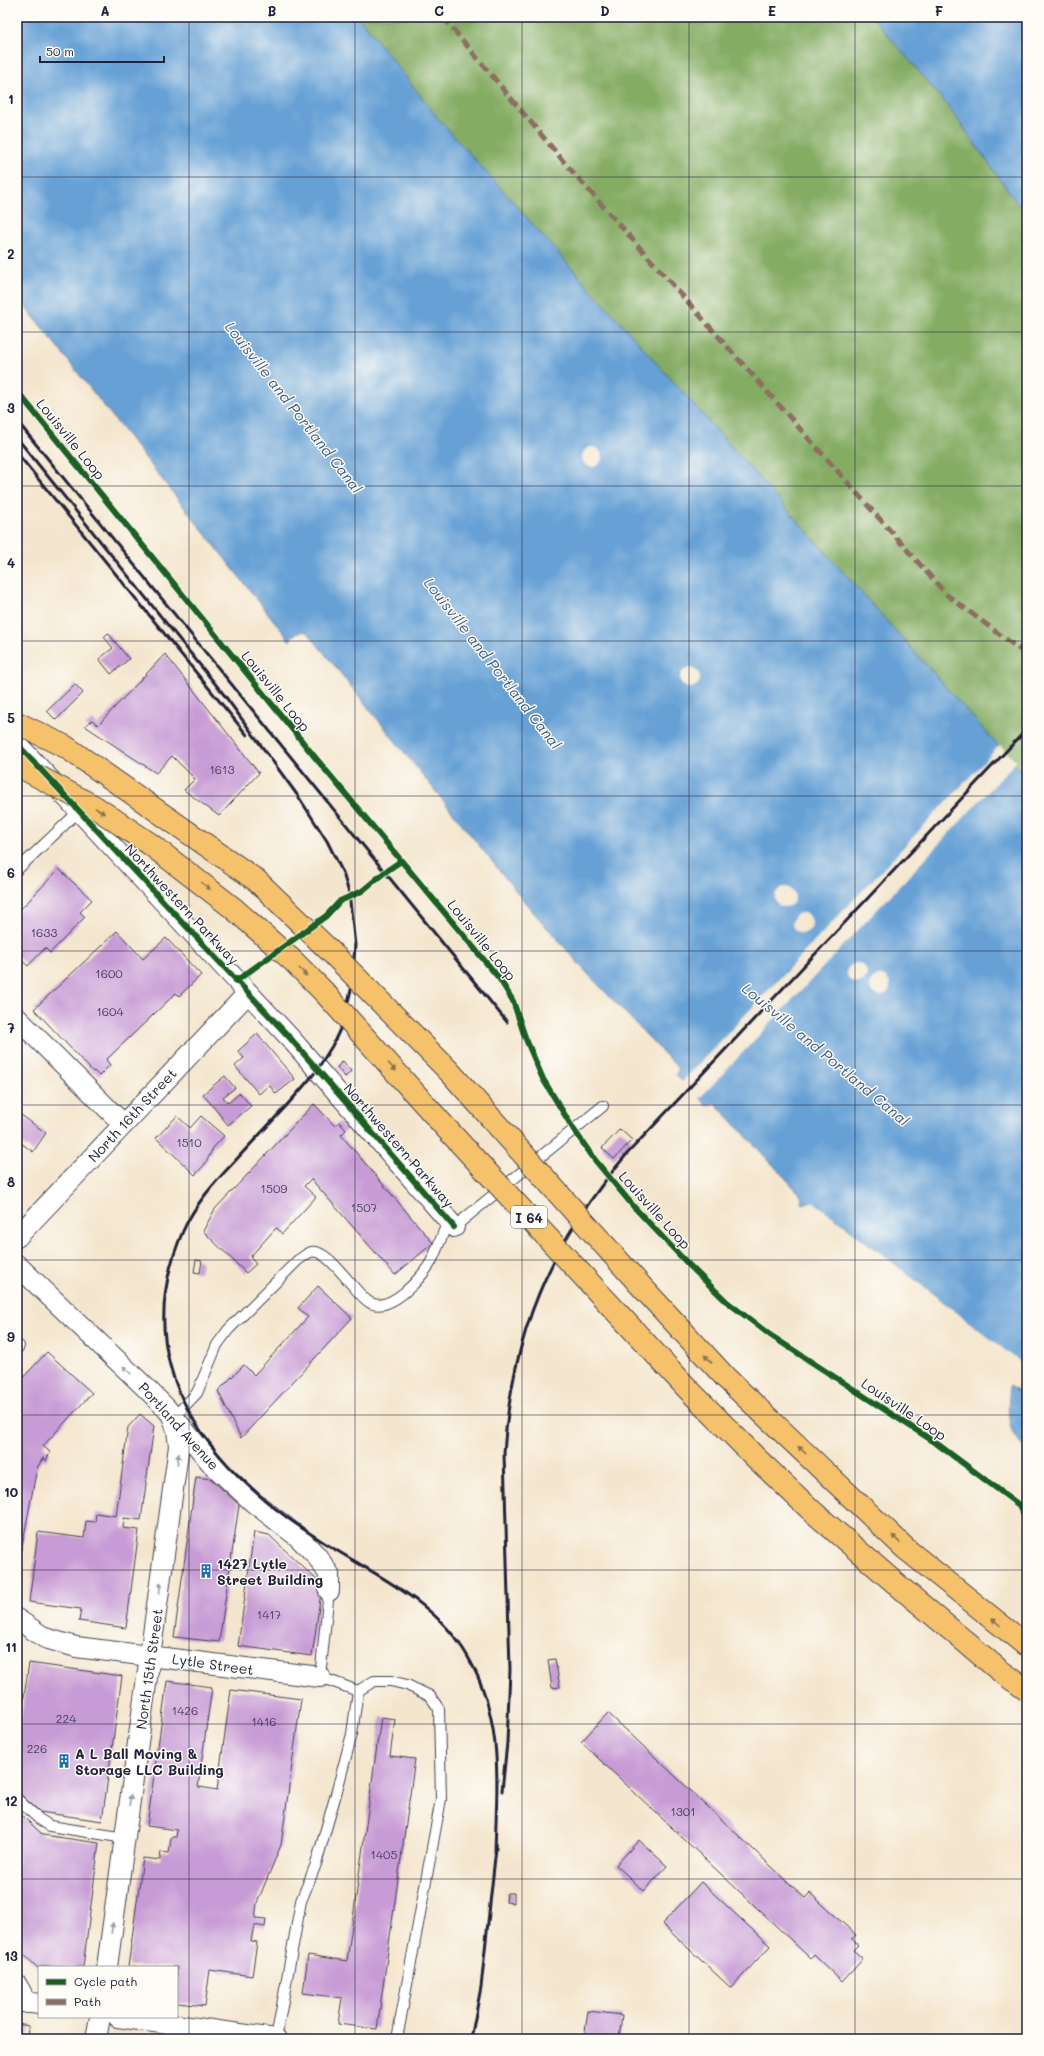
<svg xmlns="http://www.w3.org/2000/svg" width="1044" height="2056" viewBox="0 0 1044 2056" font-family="Mali,sans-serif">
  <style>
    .forest { fill: #84ac64; stroke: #536750 }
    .water { fill: #66a0d5; stroke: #446188 }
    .pier { fill: #f4e6ce }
    .building { fill: #c79bd5 }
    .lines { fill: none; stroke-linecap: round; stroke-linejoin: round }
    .service-casing { stroke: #423f51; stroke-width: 12 }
    .minor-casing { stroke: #423f51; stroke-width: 22 }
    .service { stroke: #fff; stroke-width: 10 }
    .minor { stroke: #fff; stroke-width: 20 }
    .rail { stroke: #22223b; stroke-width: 3 }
    .motorway-bridge-casing { stroke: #423f51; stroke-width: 24; stroke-linecap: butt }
    .motorway-bridge { stroke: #f5c16b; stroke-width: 22 }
    .quiet { stroke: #8d6e63; stroke-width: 5; stroke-dasharray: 10 5; stroke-linecap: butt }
    .cycleway-casing { stroke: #fdfcf7; stroke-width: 8 }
    .cycleway { stroke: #1b5e20; stroke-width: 6 }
    .oneway { fill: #8c7253 }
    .oneway2 { fill: #9c9ca7 }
    .grid { fill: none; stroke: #22223b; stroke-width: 1; stroke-opacity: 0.55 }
    .labels { text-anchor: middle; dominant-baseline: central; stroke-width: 3; stroke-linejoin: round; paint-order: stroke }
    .number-label { font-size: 12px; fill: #4b4062 }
    .shield { fill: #fdfcf7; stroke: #646373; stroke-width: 1 }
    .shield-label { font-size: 13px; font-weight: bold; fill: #22223b }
    .street-label { font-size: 14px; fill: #22223b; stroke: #fdfcf7 }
    .poi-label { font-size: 14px; font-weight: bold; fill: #22223b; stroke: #fdfcf7; text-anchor: start }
    .water-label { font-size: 15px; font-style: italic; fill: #415b80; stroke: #fdfcf7 }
    .neatline { fill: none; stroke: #22223b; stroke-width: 1.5 }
    .grid-label { font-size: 13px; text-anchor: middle; font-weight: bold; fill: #22223b }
  </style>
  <rect width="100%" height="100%" fill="#fdfcf7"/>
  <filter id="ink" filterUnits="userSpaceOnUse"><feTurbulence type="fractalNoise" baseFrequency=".025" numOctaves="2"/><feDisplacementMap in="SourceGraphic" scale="8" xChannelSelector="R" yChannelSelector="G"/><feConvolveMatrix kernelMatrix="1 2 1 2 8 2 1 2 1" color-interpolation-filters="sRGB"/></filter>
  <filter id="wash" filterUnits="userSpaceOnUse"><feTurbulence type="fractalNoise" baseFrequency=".012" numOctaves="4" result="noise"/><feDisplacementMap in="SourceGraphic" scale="16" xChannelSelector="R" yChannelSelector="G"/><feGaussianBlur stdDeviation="0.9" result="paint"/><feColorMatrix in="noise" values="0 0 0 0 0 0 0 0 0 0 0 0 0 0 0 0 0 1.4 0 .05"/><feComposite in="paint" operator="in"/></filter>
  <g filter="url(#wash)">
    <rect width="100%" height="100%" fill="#f4e6ce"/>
    <path class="forest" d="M 356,17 L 873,17 L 948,106 L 1027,217 L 1027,778 L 436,116 Z"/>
    <g class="water">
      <path d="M 17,17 L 359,17 L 436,116 L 1027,778 L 1027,1367 L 813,1201 L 803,1204 L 800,1202 L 802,1199 L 801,1195 L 716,1104 L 707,1106 L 676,1075 L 678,1069 L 675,1065 L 587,973 L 528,906 L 308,633 L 303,631 L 292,636 L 290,641 L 17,296 Z"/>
      <path d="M 873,17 L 1027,17 L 1027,217 L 948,106 Z"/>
      <path d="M 1010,1385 L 1027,1396 L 1027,1448 C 1004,1434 1008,1408 1010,1385 Z"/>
    </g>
    <g class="pier">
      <circle cx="592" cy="457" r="10"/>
      <circle cx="690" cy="678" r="10"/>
      <path d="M 1000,745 L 1016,762 L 698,1100 L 681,1083 Z"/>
      <circle cx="785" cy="897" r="10"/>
      <circle cx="802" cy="923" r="10"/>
      <circle cx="857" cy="973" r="10"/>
      <circle cx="880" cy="986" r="10"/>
      <path d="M 813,1201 L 1027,1367 L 1027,1369 L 812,1203 L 802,1206 Z"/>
    </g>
    <g id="blocks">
      <g class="building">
        <path d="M 108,633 L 129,659 L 111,674 L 99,659 L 113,648 L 104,637 Z"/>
        <path d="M 165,654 L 259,773 L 219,816 L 184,790 L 195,779 L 172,756 L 156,773 L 85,726 L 92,720 L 98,725 Z"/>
        <path d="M 75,684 L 83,693 L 56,720 L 47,711 Z"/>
        <path d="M 59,869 L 92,900 L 80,912 L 85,917 L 50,953 L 45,948 L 28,966 L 17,956 L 17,913 Z"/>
        <path d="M 117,931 L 143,959 L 166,938 L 201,975 L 179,996 L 176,993 L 106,1060 L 110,1065 L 99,1076 L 94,1071 L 93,1072 L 34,1009 Z"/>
        <path d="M 257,1034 L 295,1079 L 276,1094 L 269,1085 L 259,1094 L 235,1066 L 244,1058 L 238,1051 Z"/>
        <path d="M 343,1061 L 351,1071 L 345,1077 L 337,1067 Z"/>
        <path d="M 225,1076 L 235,1088 L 223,1097 L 228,1103 L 240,1093 L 251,1106 L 228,1125 L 203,1094 Z"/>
        <path d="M 314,1104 L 335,1126 L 339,1122 L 346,1130 L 341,1135 L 433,1243 L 395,1275 L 311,1179 L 304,1186 L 316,1197 L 282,1234 L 277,1228 L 275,1229 L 250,1257 L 256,1264 L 246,1273 L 203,1231 L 215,1209 Z"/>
        <path d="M 17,1112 L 46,1133 L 33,1152 L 17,1140 Z"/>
        <path d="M 177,1116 L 190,1128 L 201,1116 L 224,1136 L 213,1148 L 205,1164 L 195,1175 L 156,1138 Z"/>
        <path d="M 620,1129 L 632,1140 L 614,1159 L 602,1148 Z"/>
        <path d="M 196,1260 L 202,1261 L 200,1273 L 194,1272 Z"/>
        <path d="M 318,1286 L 352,1318 L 241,1438 L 218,1391 L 244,1365 L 254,1375 L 308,1317 L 298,1308 Z"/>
        <path d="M 47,1352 L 92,1393 L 43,1446 L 50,1452 L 46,1461 L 43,1458 L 37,1468 L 20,1557 L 17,1561 L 17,1384 Z"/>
        <path d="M 140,1414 L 154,1426 L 141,1520 L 124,1518 L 123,1528 L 139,1530 L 126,1628 L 79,1621 L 81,1609 L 29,1602 L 38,1532 L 84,1538 L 86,1521 L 95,1522 L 96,1513 L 116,1516 L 128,1427 Z"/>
        <path d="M 196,1477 L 211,1479 L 239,1505 L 219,1642 L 174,1637 Z"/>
        <path d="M 254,1532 L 269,1535 L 322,1585 L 312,1656 L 238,1646 Z"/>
        <path d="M 555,1659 L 560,1687 L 552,1688 L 548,1660 Z"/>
        <path d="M 29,1663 L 122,1676 L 102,1821 L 40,1812 L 17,1791 L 17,1731 L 19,1731 Z"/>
        <path d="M 167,1681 L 212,1687 L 198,1787 L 200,1787 L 217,1790 L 231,1690 L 301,1699 L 281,1845 L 257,1903 L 255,1918 L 266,1919 L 265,1927 L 254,1925 L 251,1941 L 257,1942 L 252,1976 L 210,1970 L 205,2006 L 177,2003 L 177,1967 L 128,1967 L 143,1858 L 160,1860 L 161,1852 L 169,1853 L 171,1837 L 176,1837 L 177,1830 L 147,1826 Z"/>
        <path d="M 608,1713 L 805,1898 L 810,1893 L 856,1935 L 852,1939 L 858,1945 L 853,1950 L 863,1959 L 842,1982 L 814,1955 L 811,1959 L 581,1742 Z"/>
        <path d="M 381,1717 L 395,1719 L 390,1756 L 415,1759 L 377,2029 L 338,2024 L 342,1998 L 303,1993 L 308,1955 L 347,1961 Z"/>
        <path d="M 17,1811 L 43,1835 L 99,1843 L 83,1967 L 39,1967 L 39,1969 L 17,1948 Z"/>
        <path d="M 639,1840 L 667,1866 L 644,1891 L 616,1865 Z"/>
        <path d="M 701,1882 L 770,1946 L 731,1988 L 662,1924 Z"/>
        <path d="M 507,1893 L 514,1893 L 514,1903 L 506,1902 Z"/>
        <path d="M 588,2011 L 622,2015 L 619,2039 L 584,2039 Z"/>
        <path d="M 17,2024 L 29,2026 L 28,2039 L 17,2039 Z"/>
      </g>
    </g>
  </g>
  <g filter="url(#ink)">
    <use href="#blocks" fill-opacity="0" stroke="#423f51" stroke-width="1"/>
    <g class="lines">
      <defs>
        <g id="service">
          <path d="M 17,870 L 79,811"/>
          <path d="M 454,1227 L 603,1106"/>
          <path d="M 17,1349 L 19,1346"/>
          <path d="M 173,1418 L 197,1393 L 217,1345 L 228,1330 L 298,1260 C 302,1258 307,1253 311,1252 C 328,1247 355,1294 369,1302 C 389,1315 424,1276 432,1260 C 438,1247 443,1233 448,1221"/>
          <path d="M 358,1691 L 374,1681 L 391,1681 L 407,1685 L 430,1696 L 439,1709 L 441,1799 L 397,2039"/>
          <path d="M 17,1799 L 39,1819 L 50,1826 L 125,1838"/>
          <path d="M 276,2039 L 301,1901 L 316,1864 L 336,1794 L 352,1734 L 358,1691 L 320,1677 L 329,1591"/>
        </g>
        <g id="minor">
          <path d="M 17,744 L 291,1039 L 454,1227"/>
          <path d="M 17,1018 L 123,1124"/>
          <path d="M 17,1237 L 248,993"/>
          <path d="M 17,1265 L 146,1388 L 166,1408 L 212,1464 L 253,1502 L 297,1536 L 316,1555 L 329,1574 L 329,1591"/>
          <path d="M 17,1619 L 45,1638 L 76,1647 L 320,1677"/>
          <path d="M 107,1967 L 179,1446 L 177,1430 L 173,1418"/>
          <path d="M 17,1985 L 27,2003"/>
          <path d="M 17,2001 L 39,2004"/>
          <path d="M 118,2017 L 276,2039"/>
          <path d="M 96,2039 L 100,2017"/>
        </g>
      </defs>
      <use href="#service" class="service-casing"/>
      <use href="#minor" class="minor-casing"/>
      <use href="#service" class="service"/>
      <use href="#minor" class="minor"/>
      <g class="rail">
        <path d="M 17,421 L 507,1022"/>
        <path d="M 17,438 L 225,696 L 298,796 L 327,841 L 343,873 L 349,893 L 355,945 L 352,986 L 342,1025 L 332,1046 L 317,1070 C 292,1102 262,1131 235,1161 C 215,1182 195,1204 183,1231 C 124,1367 210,1470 320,1540 C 372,1574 436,1600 468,1657 C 504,1720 497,1783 495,1852"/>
        <path d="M 17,453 L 247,735"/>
        <path d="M 502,1791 L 507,1743 L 510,1670 L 504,1453 C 512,1333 549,1246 626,1155 L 1027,729"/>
        <path d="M 471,2039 L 481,1987 L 496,1848"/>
      </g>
      <defs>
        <g id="motorway-bridge">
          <path d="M 17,723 L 66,747 L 256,880 L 330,951 L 449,1071 L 641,1286 L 726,1378 L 906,1549 L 1027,1646"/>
          <path d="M 17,765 L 95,807 L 150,844 L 233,908 L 292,960 L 324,992 L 446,1128 L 687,1388 L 756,1458 L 812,1511 L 894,1582 L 999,1670 L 1027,1690"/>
        </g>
      </defs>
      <use href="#motorway-bridge" class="motorway-bridge-casing"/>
      <use href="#motorway-bridge" class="motorway-bridge"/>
      <path class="quiet" d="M 443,17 L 564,162 L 947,595 L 1027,655"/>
      <defs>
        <g id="cycleway">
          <path d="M 17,391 L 314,756 L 499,978 L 513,1001 L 525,1037 L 543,1079 L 574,1130 L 595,1160 L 634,1207 L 688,1264 L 726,1301 L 770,1335 L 936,1443 L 1019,1505 L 1027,1522"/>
          <path d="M 17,744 L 291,1039 L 454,1227"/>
          <path d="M 236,981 L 326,916 L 340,901 L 362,891 L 385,872 L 401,861"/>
        </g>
      </defs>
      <use href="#cycleway" class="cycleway-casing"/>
      <use href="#cycleway" class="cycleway"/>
    </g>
    <defs><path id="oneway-solid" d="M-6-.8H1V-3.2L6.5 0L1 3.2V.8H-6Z"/></defs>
    <g class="oneway">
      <use href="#oneway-solid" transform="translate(100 811) rotate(33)"/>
      <use href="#oneway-solid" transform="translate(206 886) rotate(39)"/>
      <use href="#oneway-solid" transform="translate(303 972) rotate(46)"/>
      <use href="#oneway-solid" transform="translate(392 1067) rotate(48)"/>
      <use href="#oneway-solid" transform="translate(708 1359) rotate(-133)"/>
      <use href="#oneway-solid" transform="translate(802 1450) rotate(-137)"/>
      <use href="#oneway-solid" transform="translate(896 1539) rotate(-136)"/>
      <use href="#oneway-solid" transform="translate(996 1622) rotate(-141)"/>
    </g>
    <g class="oneway2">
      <use href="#oneway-solid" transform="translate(127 1370) rotate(-137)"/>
      <use href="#oneway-solid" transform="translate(178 1459) rotate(-82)"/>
      <use href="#oneway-solid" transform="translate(160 1588) rotate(-82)"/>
      <use href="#oneway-solid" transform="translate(130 1800) rotate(-82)"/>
      <use href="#oneway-solid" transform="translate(112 1928) rotate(-82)"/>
    </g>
  </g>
  <path class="grid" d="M 189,17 L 189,2039M 355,17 L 355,2039M 522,17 L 522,2039M 689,17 L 689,2039M 855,17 L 855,2039M 17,177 L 1027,177M 17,332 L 1027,332M 17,486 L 1027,486M 17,641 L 1027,641M 17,796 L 1027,796M 17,951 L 1027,951M 17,1105 L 1027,1105M 17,1260 L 1027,1260M 17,1415 L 1027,1415M 17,1570 L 1027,1570M 17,1724 L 1027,1724M 17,1879 L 1027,1879"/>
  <defs>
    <symbol id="building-bare" viewBox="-9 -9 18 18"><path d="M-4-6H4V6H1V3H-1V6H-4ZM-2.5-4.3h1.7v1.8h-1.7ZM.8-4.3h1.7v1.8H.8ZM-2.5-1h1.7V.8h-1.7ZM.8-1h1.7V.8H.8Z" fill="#1f6fb2" stroke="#fdfcf7" stroke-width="2.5" paint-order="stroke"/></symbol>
  </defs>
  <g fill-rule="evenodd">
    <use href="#building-bare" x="196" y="1561" width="20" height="20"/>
    <use href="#building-bare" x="54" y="1751" width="20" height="20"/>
  </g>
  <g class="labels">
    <g class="number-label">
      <text x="222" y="769">1613</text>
      <text x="44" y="932">1633</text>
      <text x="109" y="973">1600</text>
      <text x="110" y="1011">1604</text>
      <text x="189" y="1142">1510</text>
      <text x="274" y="1188">1509</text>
      <text x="364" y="1207">1507</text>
      <text x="269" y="1614">1417</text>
      <text x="185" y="1710">1426</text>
      <text x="66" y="1718">224</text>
      <text x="264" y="1721">1416</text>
      <text x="37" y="1748">226</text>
      <text x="683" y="1811">1301</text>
      <text x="384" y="1854">1405</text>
    </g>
    <rect class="shield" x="511" y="1206" width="36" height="22" rx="3"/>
    <g class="shield-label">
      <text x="529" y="1217">I 64</text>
    </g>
    <g class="street-label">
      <text transform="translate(71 439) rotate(51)">Louisville Loop</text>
      <text transform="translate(276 691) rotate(51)">Louisville Loop</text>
      <text transform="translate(182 904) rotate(47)">Northwestern Parkway</text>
      <text transform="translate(482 940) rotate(51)">Louisville Loop</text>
      <text transform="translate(132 1115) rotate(-47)">North 16th Street</text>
      <text transform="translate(399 1145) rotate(49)">Northwestern Parkway</text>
      <text transform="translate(655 1210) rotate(48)">Louisville Loop</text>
      <text transform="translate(904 1409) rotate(34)">Louisville Loop</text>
      <text transform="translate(179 1426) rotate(48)">Portland Avenue</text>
      <text transform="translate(213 1664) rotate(8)">Lytle Street</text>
      <text transform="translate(149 1669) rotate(-82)">North 15th Street</text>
    </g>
    <g class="poi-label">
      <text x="217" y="1563">1427 Lytle<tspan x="217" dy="16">Street Building</tspan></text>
      <text x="75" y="1753">A L Ball Moving &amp;<tspan x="75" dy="16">Storage LLC Building</tspan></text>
    </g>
    <g class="water-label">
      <text transform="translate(294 407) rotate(52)">Louisville and Portland Canal</text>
      <text transform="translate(493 663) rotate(52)">Louisville and Portland Canal</text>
      <text transform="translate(826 1054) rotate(40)">Louisville and Portland Canal</text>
    </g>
  </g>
  <rect width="1044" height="2056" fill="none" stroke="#fdfcf7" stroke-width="44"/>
  <rect x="38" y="1966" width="140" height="52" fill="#fdfcf7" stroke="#a5a5ac"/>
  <rect x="46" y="1979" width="20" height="6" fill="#1b5e20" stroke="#a5a5ac"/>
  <text x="74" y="1986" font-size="12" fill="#22223b">Cycle path</text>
  <rect x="46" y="1999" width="20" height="6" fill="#8d6e63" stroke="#a5a5ac"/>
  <text x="74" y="2006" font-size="12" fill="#22223b">Path</text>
  <path d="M40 56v6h124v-6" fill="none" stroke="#22223b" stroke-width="2"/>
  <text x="46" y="56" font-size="12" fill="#22223b" stroke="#fdfcf7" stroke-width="3" paint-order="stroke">50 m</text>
  <rect x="22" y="22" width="1000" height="2012" class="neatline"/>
  <g class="grid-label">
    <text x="105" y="16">A</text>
    <text x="272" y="16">B</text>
    <text x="439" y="16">C</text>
    <text x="605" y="16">D</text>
    <text x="772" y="16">E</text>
    <text x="939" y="16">F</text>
    <text x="11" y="104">1</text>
    <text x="11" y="259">2</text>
    <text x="11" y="413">3</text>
    <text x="11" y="568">4</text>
    <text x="11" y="723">5</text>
    <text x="11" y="878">6</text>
    <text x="11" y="1033">7</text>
    <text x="11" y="1187">8</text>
    <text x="11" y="1342">9</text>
    <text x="11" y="1497">10</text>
    <text x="11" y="1652">11</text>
    <text x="11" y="1806">12</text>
    <text x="11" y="1961">13</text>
  </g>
</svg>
